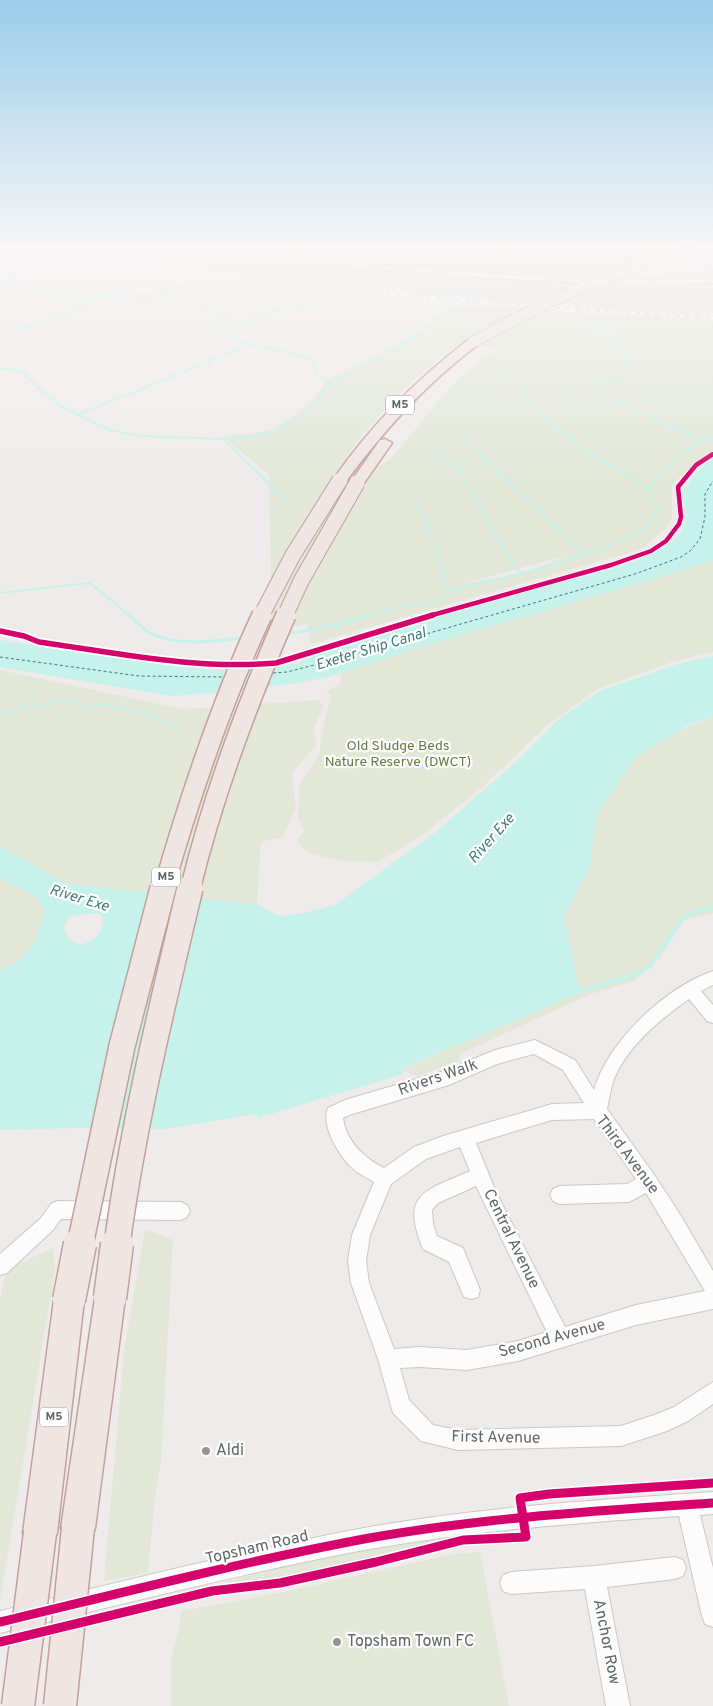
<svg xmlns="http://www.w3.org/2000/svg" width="713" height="1706" viewBox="0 0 713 1706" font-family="Overpass,sans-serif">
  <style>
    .green { fill: #e2e7d8; fill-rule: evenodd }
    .water { fill: #c6f2eb; fill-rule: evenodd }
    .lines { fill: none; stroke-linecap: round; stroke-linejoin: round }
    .stream-far2 { stroke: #c6f2eb; stroke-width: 2 }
    .stream-far1 { stroke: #c6f2eb; stroke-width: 3 }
    .stream { stroke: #c6f2eb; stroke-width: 4 }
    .ferry { stroke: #3f7c79; stroke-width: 1; stroke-dasharray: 3 2.5; stroke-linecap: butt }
    .minor-casing { stroke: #cac9c8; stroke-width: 2 }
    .major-casing { stroke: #d4bfbb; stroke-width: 2 }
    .highway-casing { stroke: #c2a09b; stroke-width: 3 }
    .minor { fill: #fdfcfc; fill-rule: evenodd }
    .major { fill: #f2edeb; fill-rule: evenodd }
    .highway { fill: #efe6e4; fill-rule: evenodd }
    .rail-casing { stroke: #e2e2e2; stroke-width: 3 }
    .rail { stroke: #fff; stroke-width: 2; stroke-dasharray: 5; stroke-linecap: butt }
    .highway-bridge-far4-casing { stroke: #c2a09b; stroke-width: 12; stroke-linecap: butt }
    .highway-bridge-far3-casing { stroke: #c2a09b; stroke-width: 17; stroke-linecap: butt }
    .highway-bridge-far2-casing { stroke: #c2a09b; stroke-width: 22; stroke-linecap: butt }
    .highway-bridge-far1-casing { stroke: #c2a09b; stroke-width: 28; stroke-linecap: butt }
    .highway-bridge-casing { stroke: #c2a09b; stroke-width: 35; stroke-linecap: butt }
    .highway-bridge-far4 { stroke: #efe6e4; stroke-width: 11 }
    .highway-bridge-far3 { stroke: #efe6e4; stroke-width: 15 }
    .highway-bridge-far2 { stroke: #efe6e4; stroke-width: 19 }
    .highway-bridge-far1 { stroke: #efe6e4; stroke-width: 25 }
    .highway-bridge { stroke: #efe6e4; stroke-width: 32 }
    .cycleway-far2-casing { stroke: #fff; stroke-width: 6 }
    .cycleway-far1-casing { stroke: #fff; stroke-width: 9 }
    .cycleway-casing { stroke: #fff; stroke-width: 12 }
    .cycleway-far2 { stroke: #d6006c; stroke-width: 4.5 }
    .cycleway-far1 { stroke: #d6006c; stroke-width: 5.5 }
    .cycleway { stroke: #d6006c; stroke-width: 9 }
    .poi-dot { fill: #929595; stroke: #fff; stroke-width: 2 }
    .labels { text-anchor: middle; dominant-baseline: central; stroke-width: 4.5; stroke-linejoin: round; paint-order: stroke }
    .shield { fill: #fff; stroke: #909595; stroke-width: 1 }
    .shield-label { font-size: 12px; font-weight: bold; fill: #606767 }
    .park-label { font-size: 14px; fill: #617e40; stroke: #fff }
    .water-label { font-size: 15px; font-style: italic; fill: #3f7c79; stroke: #fff }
    .near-street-label { font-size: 16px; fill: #606767; stroke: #fff }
    .near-poi-label { font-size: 16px; fill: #606767; stroke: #fff; text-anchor: start }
  </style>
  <rect width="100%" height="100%" fill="#efebea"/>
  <g class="green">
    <path d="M 46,244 L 152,244 L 312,265 L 480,278 L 654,286 L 713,283 L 713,314 C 548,307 382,294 218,271 C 161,263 104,253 46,244 Z"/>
    <path d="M 204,244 L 385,244 L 395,247 L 404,244 L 663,244 C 671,247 685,244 695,244 L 585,278 L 492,273 L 289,255 L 252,252 Z"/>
    <path d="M 713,267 L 713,277 L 647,279 L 669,273 Z"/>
    <path d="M 198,281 L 141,305 L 125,296 Z"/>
    <path d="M 464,306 L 510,309 L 511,307 L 572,313 L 713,321 L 713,451 L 694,463 L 672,485 L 672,517 L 666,528 L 642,549 L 311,644 L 307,624 L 272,631 L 269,474 L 221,436 L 247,434 L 270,430 L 289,419 L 311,403 L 327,380 L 406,340 L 451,307 L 462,308 ZM 465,340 L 497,349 L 457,379 L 390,460 L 377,467 L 366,484 L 333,479 C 365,424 412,376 465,340 ZM 572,554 L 523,573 L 463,584 Z"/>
    <path d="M 713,560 L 713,652 L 675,661 L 598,689 L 547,725 L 479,790 L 422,835 L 378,862 L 342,861 L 312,854 L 302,848 L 297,840 L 305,831 L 298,818 L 299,785 L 320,752 L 321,736 L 331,696 L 326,692 L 341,684 L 340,672 L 427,645 L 674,573 Z"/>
    <path d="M 0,670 L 183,709 L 319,700 L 324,706 L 313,730 L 317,744 L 292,773 L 296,809 L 283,837 L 261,842 L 257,904 L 74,885 L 61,881 L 0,846 Z"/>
    <path d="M 713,716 L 713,913 L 683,920 L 660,958 L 634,981 L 591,994 L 460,1054 L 459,1061 L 417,1076 L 401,1070 L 442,1052 L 577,797 L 666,737 Z"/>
    <path d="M 0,878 L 36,897 L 45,911 C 35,943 32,956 0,970 Z"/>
    <path d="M 145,1229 L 173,1240 L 161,1461 L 155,1496 L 148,1573 L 104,1581 L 124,1350 Z"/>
    <path d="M 53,1248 L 55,1271 L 0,1601 L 0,1300 L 6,1270 Z"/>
    <path d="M 434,1537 L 436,1543 L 265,1581 L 230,1584 L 229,1581 L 280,1568 Z"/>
    <path d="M 480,1552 L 509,1706 L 171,1706 L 171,1658 L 180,1625 L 181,1611 L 284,1592 L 453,1554 Z"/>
  </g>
  <g class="water">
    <path d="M 713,459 L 713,560 L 674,573 L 427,645 L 324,678 L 297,683 L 212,693 L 171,696 L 0,667 L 0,640 C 86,653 172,668 259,666 C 272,666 295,667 304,660 L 304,656 C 383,633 461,609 540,587 C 574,578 644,565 669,544 C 693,523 684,516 683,490 L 701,468 Z"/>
    <path d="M 713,656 L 713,716 L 687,726 L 635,758 L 596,816 L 590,867 L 564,917 L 580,993 L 401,1069 L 403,1074 L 258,1118 L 256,1114 L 165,1129 L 81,1128 L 0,1130 L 0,970 C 32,956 35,943 45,911 L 36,897 L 0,878 L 0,846 L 61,881 L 74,885 L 257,904 L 279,916 L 304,913 L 335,905 L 437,831 L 518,760 L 560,718 L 602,690 L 678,664 ZM 97,913 L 103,915 C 103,933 97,938 81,945 L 69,939 L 64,928 L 68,917 L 84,914 Z"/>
    <path d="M 53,701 L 79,701 L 88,706 L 105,704 L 147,712 L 170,723 L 198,729 L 167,724 L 151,716 L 106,706 L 90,708 L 82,703 L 51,703 L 49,706 L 40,707 L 30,703 L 13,713 L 0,715 L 0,713 C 4,712 9,712 13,710 C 24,706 29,697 41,706 Z"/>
  </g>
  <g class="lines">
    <g class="stream-far2">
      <path d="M 36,244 L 173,264"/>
      <path d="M 234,244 L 249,246"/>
      <path d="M 80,249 L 98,244"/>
      <path d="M 366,263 L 376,255"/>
      <path d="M 0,280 L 61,255"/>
      <path d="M 0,283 L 87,301 L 117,291"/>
      <path d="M 346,287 L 497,301"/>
      <path d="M 343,288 L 359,268"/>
      <path d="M 165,295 L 206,307 L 232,322"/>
      <path d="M 460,298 L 480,278"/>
      <path d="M 588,319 L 634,360 L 627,364 L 622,377 L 601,381 L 597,388 L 598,393 L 602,397 L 625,404 L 634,412 L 657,418 L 676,429 L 692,435 L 699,442"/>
      <path d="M 0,338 L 116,294"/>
      <path d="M 251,344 L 306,357 L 317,369 L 316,374 L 327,380 L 335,381"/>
      <path d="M 0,369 L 12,369 L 23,372 L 42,391 L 61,406 L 110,430 L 141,436 L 223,439 L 286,500"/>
      <path d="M 505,375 L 515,377 C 523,389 530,401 539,411 C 570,444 610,467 649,488"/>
      <path d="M 77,415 L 251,344 L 216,332 L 232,322 L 248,322 L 269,312 L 323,302 L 341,291"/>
      <path d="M 464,438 L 584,554"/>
      <path d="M 223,439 L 257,436 L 277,430 L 292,421 L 314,403 L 335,381 L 400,346 L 453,308"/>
      <path d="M 434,450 L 449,461 L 463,476 L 506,553 L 520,572"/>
      <path d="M 414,502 L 424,516 L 449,591"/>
      <path d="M 0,593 L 90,583 L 130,616"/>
      <path d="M 365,616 L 405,605 L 436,602 L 449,591 C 488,581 636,550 654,517 C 659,507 654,497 649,488 C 666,467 685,445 713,438"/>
    </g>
    <g class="stream-far1">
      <path d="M 129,615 C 136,621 143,629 150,633 C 178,647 214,641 244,638"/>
      <path d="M 287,634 L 336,625 L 370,615"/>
    </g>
    <path class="stream" d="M 576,992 L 637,974 L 650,966 L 683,918 L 697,911 L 713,907"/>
    <g class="ferry">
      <path d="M 0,657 L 139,676 L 226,677"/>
      <path d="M 273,673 L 287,672 L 353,655 L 635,574 L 681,557 L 690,551 L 700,539 L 705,517 L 705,494 L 713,481"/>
    </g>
    <defs>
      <g id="minor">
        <path d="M 713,971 L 713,985 L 701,991 L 713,1005 L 713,1023 L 707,1021 L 689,999 C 661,1019 628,1045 614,1079 C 611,1088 609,1099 607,1109 L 655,1176 L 681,1216 L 713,1271 L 713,1309 L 636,1325 L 518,1361 L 467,1370 L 420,1367 L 400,1368 L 409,1400 L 433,1425 L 458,1430 L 621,1426 L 657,1414 L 674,1407 L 713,1382 L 713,1404 L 688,1421 L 667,1431 L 621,1446 L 458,1450 L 421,1441 L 393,1413 L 378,1359 L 351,1283 L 348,1261 L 352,1235 L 374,1182 C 369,1179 363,1176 357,1172 C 342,1161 320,1127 328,1108 L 345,1100 L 447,1070 L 495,1050 L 535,1040 L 575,1060 L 594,1090 C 608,1041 666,987 713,971 ZM 534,1054 L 563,1070 L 584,1103 L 552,1104 L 443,1136 L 414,1147 L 384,1168 C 364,1158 346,1141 343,1118 L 349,1115 L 449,1085 L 497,1064 ZM 594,1119 L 636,1179 L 627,1184 L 559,1186 L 553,1189 L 550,1195 L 553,1201 L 559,1204 L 629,1202 L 646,1193 L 705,1291 L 636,1305 L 565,1327 L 496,1192 L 476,1143 L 552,1120 ZM 460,1147 L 470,1171 C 425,1191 400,1193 423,1249 L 449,1262 L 464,1297 L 471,1299 L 478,1297 L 480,1290 L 463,1248 L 437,1236 L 433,1224 L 432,1210 L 438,1203 L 476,1186 L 547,1332 L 518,1341 L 467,1350 L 420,1347 L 394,1349 L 369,1283 L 366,1261 L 370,1235 L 391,1184 L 426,1159 Z"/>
        <path d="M 57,1201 L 181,1202 L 187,1205 L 190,1211 L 187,1217 L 181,1220 L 61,1219 L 53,1230 L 7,1273 L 0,1275 L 0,1254 L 41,1218 L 51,1204 Z"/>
        <path d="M 713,1492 L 713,1514 L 700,1515 L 713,1568 L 713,1627 L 705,1624 L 702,1616 L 679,1516 C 574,1523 468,1531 364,1550 C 242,1573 121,1605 0,1633 L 0,1611 C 121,1582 242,1551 364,1528 C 480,1507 597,1500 713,1492 Z"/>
        <path d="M 675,1557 L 683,1560 L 686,1568 L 683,1576 L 675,1579 L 607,1587 L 630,1706 L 606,1706 L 585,1589 L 511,1594 L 503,1591 L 500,1583 L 503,1575 L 511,1572 L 594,1566 Z"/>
      </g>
      <path id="major" d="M 175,244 L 197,244 L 378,265 L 512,275 L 646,279 L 713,277 L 713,283 C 533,287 357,270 179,246 Z"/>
      <g id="highway">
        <path d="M 705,244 L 713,244 L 713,248 L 665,261 L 660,258 L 661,256 Z"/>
        <path d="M 472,339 L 476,340 L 478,343 L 476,346 C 425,385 383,431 345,483 L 335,483 L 333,480 C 370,426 416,380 468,340 Z"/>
        <path d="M 385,439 L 392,443 L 362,486 L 352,486 L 350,483 L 352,480 L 380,440 Z"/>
        <path d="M 110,1283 L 120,1288 L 125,1298 L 95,1528 L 90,1540 L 78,1545 L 66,1540 L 61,1528 L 95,1298 L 100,1288 Z"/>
        <path d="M 69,1285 L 79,1290 L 84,1300 L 57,1533 L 52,1545 L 40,1550 L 28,1545 L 23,1533 L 54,1300 L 59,1290 Z"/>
      </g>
    </defs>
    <use href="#minor" class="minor-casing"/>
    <use href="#major" class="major-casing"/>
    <use href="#highway" class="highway-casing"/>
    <use href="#minor" class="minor"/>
    <use href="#major" class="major"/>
    <use href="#highway" class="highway"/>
    <defs>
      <path id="rail" d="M 14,244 L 319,287 L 510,305 L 713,318"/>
    </defs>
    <use href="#rail" class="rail-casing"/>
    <use href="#rail" class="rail"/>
    <defs>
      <path id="highway-bridge-far4" d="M 472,343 C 533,307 596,278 665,258"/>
      <g id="highway-bridge-far3">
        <path d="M 261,616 L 293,555 L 340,480"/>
        <path d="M 285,616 L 301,581 L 357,483"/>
      </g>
      <g id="highway-bridge-far2">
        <path d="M 163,890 C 190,796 221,703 262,615"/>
        <path d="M 190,890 C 213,795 247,704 286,615"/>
      </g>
      <g id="highway-bridge-far1">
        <path d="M 80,1245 L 122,1046 L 163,888"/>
        <path d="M 117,1245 C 133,1125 162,1006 190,888"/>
      </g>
      <g id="highway-bridge">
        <path d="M 110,1298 L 117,1244"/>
        <path d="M 69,1300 L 80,1244"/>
        <path d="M 18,1706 L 40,1533"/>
        <path d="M 60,1706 L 78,1528"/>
      </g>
    </defs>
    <use href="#highway-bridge-far4" class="highway-bridge-far4-casing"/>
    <use href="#highway-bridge-far3" class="highway-bridge-far3-casing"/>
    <use href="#highway-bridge-far2" class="highway-bridge-far2-casing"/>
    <use href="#highway-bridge-far1" class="highway-bridge-far1-casing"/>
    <use href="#highway-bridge" class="highway-bridge-casing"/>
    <use href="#highway-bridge-far4" class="highway-bridge-far4"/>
    <use href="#highway-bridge-far3" class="highway-bridge-far3"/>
    <use href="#highway-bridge-far2" class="highway-bridge-far2"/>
    <use href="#highway-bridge-far1" class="highway-bridge-far1"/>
    <use href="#highway-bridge" class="highway-bridge"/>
    <defs>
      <path id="cycleway-far2" d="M 429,616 L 611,565 L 651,551 L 666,541 L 679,524 L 681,517 L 678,487 L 696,465 L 713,454"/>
      <path id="cycleway-far1" d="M 0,631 L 24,636 L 39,642 C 117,653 197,670 276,663 L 433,615"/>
      <g id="cycleway">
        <path d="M 0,1622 C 121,1593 242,1562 364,1539 C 479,1518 596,1511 713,1503"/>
        <path d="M 0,1642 L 212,1591 L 280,1583 L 376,1562 L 463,1540 L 526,1537 L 520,1498 L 549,1494 L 713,1483"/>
      </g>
    </defs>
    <use href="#cycleway-far2" class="cycleway-far2-casing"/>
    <use href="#cycleway-far1" class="cycleway-far1-casing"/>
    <use href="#cycleway" class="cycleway-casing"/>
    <use href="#cycleway-far2" class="cycleway-far2"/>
    <use href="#cycleway-far1" class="cycleway-far1"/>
    <use href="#cycleway" class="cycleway"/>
  </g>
  <linearGradient id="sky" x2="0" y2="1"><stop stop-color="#9acde9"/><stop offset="0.51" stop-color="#f8f6f6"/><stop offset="1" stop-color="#f8f6f6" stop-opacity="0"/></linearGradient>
  <rect width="713" height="483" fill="url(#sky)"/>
  <g class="poi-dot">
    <circle cx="206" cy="1451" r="5"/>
    <circle cx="337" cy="1642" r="5"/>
  </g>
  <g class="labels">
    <g class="shield">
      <rect x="386" y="395.5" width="28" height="19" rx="4"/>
      <rect x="152" y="867.5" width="28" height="19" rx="4"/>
      <rect x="40" y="1407.5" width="28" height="19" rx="4"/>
    </g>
    <g class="shield-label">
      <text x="400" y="405">M5</text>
      <text x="166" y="877">M5</text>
      <text x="54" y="1417">M5</text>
    </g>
    <g class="park-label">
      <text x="398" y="746">Old Sludge Beds<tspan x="398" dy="16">Nature Reserve (DWCT)</tspan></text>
    </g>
    <g class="water-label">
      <text transform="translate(371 650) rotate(-17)">Exeter Ship Canal</text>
      <text transform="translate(492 839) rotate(-48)">River Exe</text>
      <text transform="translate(79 899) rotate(17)">River Exe</text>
    </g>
    <g class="near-street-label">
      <text transform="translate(438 1078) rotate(-19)">Rivers Walk</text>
      <text transform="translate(627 1155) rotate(53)">Third Avenue</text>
      <text transform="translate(511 1239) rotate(64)">Central Avenue</text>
      <text transform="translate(552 1339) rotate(-15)">Second Avenue</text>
      <text transform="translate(496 1438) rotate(1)">First Avenue</text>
      <text transform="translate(257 1548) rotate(-13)">Topsham Road</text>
      <text transform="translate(606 1642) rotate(79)">Anchor Row</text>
    </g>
    <g class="near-poi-label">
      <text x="216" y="1451">Aldi</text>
      <text x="347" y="1642">Topsham Town FC</text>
    </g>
  </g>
</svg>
